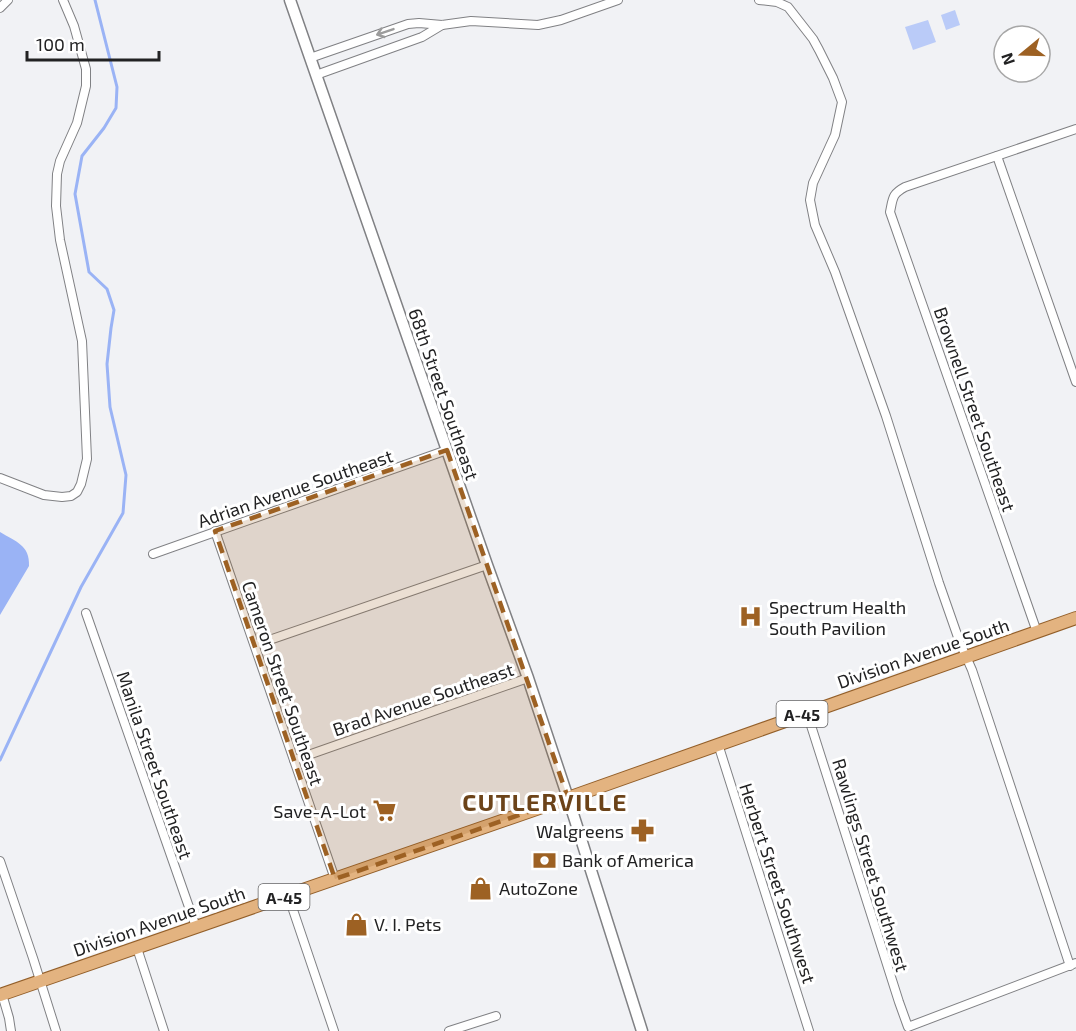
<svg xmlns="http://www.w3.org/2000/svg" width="1076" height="1031" viewBox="0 0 1076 1031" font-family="'Exo 2',sans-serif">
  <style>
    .green { fill: #bacbf8 }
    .water { fill: #9ab3f5 }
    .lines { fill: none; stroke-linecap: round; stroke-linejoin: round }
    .stream { stroke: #9ab3f5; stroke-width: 3 }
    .street-casing { stroke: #808184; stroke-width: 10 }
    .secondary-casing { stroke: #808184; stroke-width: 13 }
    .primary-casing { stroke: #935f29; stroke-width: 14 }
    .street { stroke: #fff; stroke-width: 8 }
    .secondary { stroke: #fff; stroke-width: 10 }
    .primary { stroke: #e3b380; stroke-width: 12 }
    .oneway { stroke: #9c9c9c }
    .marked { fill: #9d6123; fill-opacity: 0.2; stroke: #9d6123; stroke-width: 4.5; stroke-dasharray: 12 8; stroke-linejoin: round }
    .labels { text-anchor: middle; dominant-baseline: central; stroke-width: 6; stroke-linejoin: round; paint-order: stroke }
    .shield { fill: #fff; stroke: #646465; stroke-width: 1.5 }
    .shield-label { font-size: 16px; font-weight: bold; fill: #222223 }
    .street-label { font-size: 18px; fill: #222223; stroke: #fff }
    .poi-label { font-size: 18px; fill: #222223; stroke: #fff; text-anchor: start }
    .district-label { font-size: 24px; font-weight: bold; letter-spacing: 1.5px; fill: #6c4319; stroke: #fff }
  </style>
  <rect width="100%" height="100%" fill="#f1f2f5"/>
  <g class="green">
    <path d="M 955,10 L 960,25 L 946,30 L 941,15 Z"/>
    <path d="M 928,20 L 936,42 L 913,50 L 905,27 Z"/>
  </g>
  <path class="water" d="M 0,532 C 16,542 30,545 29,566 L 0,615 Z"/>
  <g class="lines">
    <path class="stream" d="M 0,760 L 81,587 L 123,513 L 126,475 L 110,407 L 107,364 L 111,328 L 114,310 L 107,289 L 89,272 L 75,194 L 82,156 L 104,128 L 116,108 L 117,87 L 95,0"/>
    <defs>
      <g id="street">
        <path d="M 759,0 L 777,2 L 788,7 L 813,39 L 819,50 L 833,78 L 842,102 L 835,135 L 813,183 L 810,200 L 815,225 L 835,272 L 886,416 L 939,583 L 960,643 L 972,670 L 1070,966"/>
        <path d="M 0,8 L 8,0"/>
        <path d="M 310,58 L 408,24 L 419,23 L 442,25 L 471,21 L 538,25 L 561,20 L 618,0"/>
        <path d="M 316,75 L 422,37 L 442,25"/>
        <path d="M 997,156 L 1076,382"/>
        <path d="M 0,478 L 44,495 L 62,497 L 71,496 L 77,492 L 81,484 L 87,459 L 82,341 L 60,240 L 56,206 L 57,174 L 60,161 L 77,123 L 86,86 L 86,69 L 74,26 L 63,0"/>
        <path d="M 215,531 L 335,879"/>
        <path d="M 153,554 L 447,450"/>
        <path d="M 86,613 L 196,927"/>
        <path d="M 1037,632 L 890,212 C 893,198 892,194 905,187 L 1076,129"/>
        <path d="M 255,645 L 487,565"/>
        <path d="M 807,713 L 899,1002 L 908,1027 L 1076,963"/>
        <path d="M 718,744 L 809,1031"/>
        <path d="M 294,760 L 528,678"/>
        <path d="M 0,861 L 33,958 L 56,1031"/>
        <path d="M 288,895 L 334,1031"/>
        <path d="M 137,948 L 164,1031"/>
        <path d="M 2,994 L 9,1018 L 11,1031"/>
        <path d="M 449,1031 L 496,1016"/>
      </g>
      <path id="secondary" d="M 290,0 L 487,565 L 528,678 L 568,798 L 642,1031"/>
      <path id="primary" d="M 0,995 L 551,804 L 1076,618"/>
    </defs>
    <use href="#street" class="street-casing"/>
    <use href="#secondary" class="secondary-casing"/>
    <use href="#primary" class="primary-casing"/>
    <use href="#street" class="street"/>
    <use href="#secondary" class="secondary"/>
    <use href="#primary" class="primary"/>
  </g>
  <defs><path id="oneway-shaft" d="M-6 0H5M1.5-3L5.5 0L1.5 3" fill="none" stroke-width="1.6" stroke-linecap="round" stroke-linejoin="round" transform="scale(1.5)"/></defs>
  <use class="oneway" href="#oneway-shaft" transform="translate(385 32) rotate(161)"/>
  <path class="marked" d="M 447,450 L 568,798 L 335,879 L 215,531 Z"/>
  <defs>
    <symbol id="hospital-bare" viewBox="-9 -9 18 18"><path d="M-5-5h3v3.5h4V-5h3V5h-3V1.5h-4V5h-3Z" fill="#9d6123" stroke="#fff" stroke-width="2.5" paint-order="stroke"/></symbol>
    <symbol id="supermarket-bare" viewBox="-9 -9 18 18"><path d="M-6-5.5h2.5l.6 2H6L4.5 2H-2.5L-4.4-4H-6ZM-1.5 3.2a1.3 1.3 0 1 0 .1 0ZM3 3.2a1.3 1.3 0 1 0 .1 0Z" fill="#9d6123" stroke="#fff" stroke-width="2.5" paint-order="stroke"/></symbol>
    <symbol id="pharmacy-bare" viewBox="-9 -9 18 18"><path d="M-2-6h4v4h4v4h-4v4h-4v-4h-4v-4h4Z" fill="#9d6123" stroke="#fff" stroke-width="2.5" paint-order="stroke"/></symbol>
    <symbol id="bank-bare" viewBox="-9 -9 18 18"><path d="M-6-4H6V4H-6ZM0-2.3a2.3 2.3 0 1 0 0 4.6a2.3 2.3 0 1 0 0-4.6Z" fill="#9d6123" stroke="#fff" stroke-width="2.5" paint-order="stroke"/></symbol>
    <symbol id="shop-bare" viewBox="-9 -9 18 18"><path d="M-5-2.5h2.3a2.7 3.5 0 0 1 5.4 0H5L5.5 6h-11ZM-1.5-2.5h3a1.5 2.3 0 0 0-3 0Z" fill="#9d6123" stroke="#fff" stroke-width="2.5" paint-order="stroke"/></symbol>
  </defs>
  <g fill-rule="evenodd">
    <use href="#hospital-bare" x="734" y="600" width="33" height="33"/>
    <use href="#supermarket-bare" x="368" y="794" width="33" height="33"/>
    <use href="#pharmacy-bare" x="626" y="814" width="33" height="33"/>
    <use href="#bank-bare" x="528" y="844" width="33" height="33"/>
    <use href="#shop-bare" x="464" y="872" width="33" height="33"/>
    <use href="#shop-bare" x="340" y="908" width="33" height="33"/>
  </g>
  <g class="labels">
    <g class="shield">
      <rect x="776.5" y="701" width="51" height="26" rx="4.5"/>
      <rect x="258.5" y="884" width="51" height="26" rx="4.5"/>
    </g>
    <g class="shield-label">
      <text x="802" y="714">A-45</text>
      <text x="284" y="897">A-45</text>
    </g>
    <g class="street-label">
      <text transform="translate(444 394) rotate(71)">68th Street Southeast</text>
      <text transform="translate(975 409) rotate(71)">Brownell Street Southeast</text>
      <text transform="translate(295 488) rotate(-19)">Adrian Avenue Southeast</text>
      <text transform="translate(923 653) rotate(-19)">Division Avenue South</text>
      <text transform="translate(283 683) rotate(71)">Cameron Street Southeast</text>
      <text transform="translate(423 699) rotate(-19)">Brad Avenue Southeast</text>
      <text transform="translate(155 765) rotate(71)">Manila Street Southeast</text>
      <text transform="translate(871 865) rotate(73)">Rawlings Street Southwest</text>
      <text transform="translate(778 883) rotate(72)">Herbert Street Southwest</text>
      <text transform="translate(159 921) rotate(-19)">Division Avenue South</text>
    </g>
    <g class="poi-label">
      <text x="769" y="607">Spectrum Health<tspan x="769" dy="21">South Pavilion</tspan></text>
      <text x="366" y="811" text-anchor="end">Save-A-Lot</text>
      <text x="624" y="831" text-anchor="end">Walgreens</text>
      <text x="562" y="860">Bank of America</text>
      <text x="499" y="888">AutoZone</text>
      <text x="374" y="924">V. I. Pets</text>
    </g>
    <g class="district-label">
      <text x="545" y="801">CUTLERVILLE</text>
    </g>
  </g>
  <g transform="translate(1022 54) rotate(251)"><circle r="28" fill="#ffffff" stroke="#a7a7a7" stroke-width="1.5"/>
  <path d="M0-4.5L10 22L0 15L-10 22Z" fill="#9d6123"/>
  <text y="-9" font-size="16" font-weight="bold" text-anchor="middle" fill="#222223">N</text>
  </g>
  <path d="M27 51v9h132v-9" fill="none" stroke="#222223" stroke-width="3"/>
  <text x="36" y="51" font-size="18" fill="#222223" stroke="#ffffff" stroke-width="4.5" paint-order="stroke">100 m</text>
</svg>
